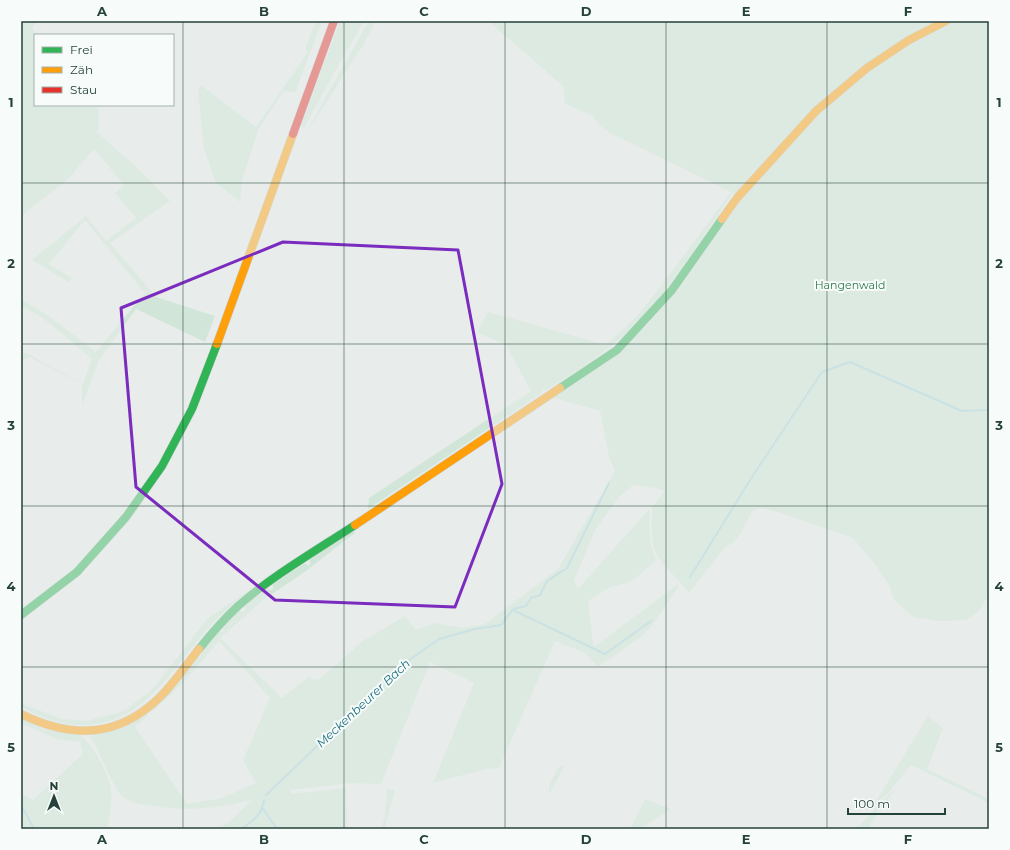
<svg xmlns="http://www.w3.org/2000/svg" width="1010" height="850" viewBox="0 0 1010 850" font-family="Montserrat,sans-serif">
  <style>
    .green { fill: #d1e6d8 }
    .lines { fill: none; stroke-linecap: round; stroke-linejoin: round }
    .stream { stroke: #a9d4db; stroke-width: 2 }
    .fast-casing { stroke: #c3cbc8; stroke-width: 9 }
    .slow-casing { stroke: #c3cbc8; stroke-width: 9 }
    .jam-casing { stroke: #c3cbc8; stroke-width: 9 }
    .fast { stroke: #30b455; stroke-width: 8 }
    .slow { stroke: #ff9f0a; stroke-width: 8 }
    .jam { stroke: #e5322d; stroke-width: 8 }
    .marked { fill: none; stroke: #7b2cbf; stroke-width: 3; stroke-linejoin: round }
    .grid { fill: none; stroke: #24423a; stroke-width: 1; stroke-opacity: 0.55 }
    .labels { text-anchor: middle; dominant-baseline: central; stroke-width: 4; stroke-linejoin: round; paint-order: stroke }
    .park-label { font-size: 11px; fill: #2d7a4b; stroke: #f7fbf9 }
    .water-label { font-size: 12px; font-style: italic; fill: #1c6f80; stroke: #f7fbf9 }
    .neatline { fill: none; stroke: #24423a; stroke-width: 1.5 }
    .grid-label { font-size: 13px; text-anchor: middle; font-weight: bold; fill: #24423a }
  </style>
  <rect width="100%" height="100%" fill="#e8edeb"/>
  <g class="green">
    <path d="M 21,21 L 36,21 L 32,30 L 40,35 L 35,35 L 35,105 L 98,105 L 99,128 L 97,132 L 143,173 L 170,201 L 110,243 L 156,297 L 215,316 L 205,342 L 136,309 L 99,360 L 82,405 L 82,384 L 30,357 L 21,361 L 21,356 L 26,353 L 83,384 L 92,359 L 43,318 L 21,306 L 21,299 L 46,314 L 96,352 L 145,293 L 85,220 L 49,264 L 72,278 L 69,282 L 32,260 L 86,216 L 106,241 L 136,218 L 115,193 L 124,185 L 94,149 L 68,179 L 21,216 Z"/>
    <path d="M 316,21 L 322,21 L 295,93 L 284,91 L 258,130 L 242,181 L 240,202 L 216,183 L 204,149 L 198,90 L 201,85 L 256,127 L 308,52 L 305,49 Z"/>
    <path d="M 340,21 L 364,21 L 334,73 L 304,128 L 301,126 Z"/>
    <path d="M 369,21 L 375,21 L 366,40 L 306,134 L 323,102 Z"/>
    <path d="M 488,21 L 989,21 L 989,594 L 979,611 L 967,620 L 940,621 L 913,617 L 894,600 L 890,586 L 874,563 L 853,538 L 775,511 L 760,508 L 753,510 C 746,522 739,543 725,547 L 689,593 C 681,582 659,562 655,551 C 650,538 652,521 652,507 L 665,491 L 655,488 L 633,485 L 619,497 L 595,530 L 574,581 L 578,589 L 650,508 C 649,527 648,541 656,560 L 638,576 L 628,583 L 610,587 L 588,601 L 592,633 L 592,638 L 595,646 L 678,584 L 679,586 L 651,627 L 642,636 L 598,667 L 585,653 L 555,641 L 499,768 L 486,769 L 433,783 L 474,683 L 430,662 L 381,784 L 352,783 L 290,790 L 291,794 L 346,788 L 347,829 L 217,829 L 228,823 L 252,800 C 216,809 190,811 152,806 C 142,804 132,804 123,797 C 114,790 102,758 96,746 C 94,742 91,739 90,736 L 111,731 L 128,724 L 144,713 L 149,715 L 135,727 L 187,804 L 222,798 L 256,783 L 243,760 L 270,698 L 219,641 L 181,685 L 151,713 L 150,708 L 178,682 L 182,682 L 180,678 L 197,656 L 200,657 L 202,654 L 201,652 L 218,631 L 222,632 L 224,631 L 222,626 L 239,610 L 243,612 L 245,610 L 244,606 L 266,589 L 270,590 L 273,589 L 273,584 L 305,563 L 309,566 L 310,564 L 310,559 L 353,531 L 356,532 L 306,571 L 266,598 L 220,638 L 282,698 L 308,677 L 318,680 L 363,641 L 405,616 L 416,630 L 434,623 L 463,628 L 485,624 L 558,569 L 615,471 L 609,457 L 600,411 L 551,397 L 622,349 L 644,328 L 673,295 L 742,197 L 733,193 C 702,237 670,291 632,328 C 606,353 575,372 545,391 L 544,389 L 541,389 L 542,393 L 368,509 L 369,498 L 531,391 L 506,345 L 477,332 L 488,312 L 606,345 L 636,317 L 661,286 L 731,192 L 610,133 L 599,125 L 593,116 L 565,104 L 564,87 Z"/>
    <path d="M 246,592 C 235,602 223,612 213,623 C 190,648 171,678 145,701 C 108,733 62,731 21,707 L 21,703 L 61,719 L 87,721 L 124,711 L 153,689 L 207,619 Z"/>
    <path d="M 928,716 L 943,728 L 927,769 L 989,799 L 989,803 L 911,765 L 889,792 L 873,806 Z"/>
    <path d="M 21,717 L 43,729 L 82,736 C 94,747 110,776 111,791 C 112,801 110,819 107,829 L 21,829 L 21,793 L 33,800 L 83,754 L 80,742 L 56,739 L 21,723 Z"/>
    <path d="M 560,765 L 564,767 L 549,795 L 549,786 Z"/>
    <path d="M 896,787 L 868,828 L 856,829 Z"/>
    <path d="M 387,789 L 395,790 L 384,829 L 381,829 L 385,817 Z"/>
    <path d="M 645,799 L 671,809 L 639,829 L 630,829 Z"/>
  </g>
  <g class="lines">
    <g class="stream">
      <path d="M 690,577 L 752,477 L 822,372 L 850,362 L 962,411 L 989,410"/>
      <path d="M 513,610 L 605,654 L 651,621"/>
      <path d="M 266,795 L 402,665 L 439,639 L 475,629 L 501,625 L 513,609 L 526,606 L 531,598 L 540,595 L 547,581 L 567,568 L 609,483"/>
      <path d="M 21,807 L 25,812 L 34,829"/>
      <path d="M 263,809 L 277,829"/>
      <path d="M 242,829 C 254,819 261,817 264,800"/>
    </g>
    <defs>
      <g id="fast">
        <path d="M 560,388 L 617,350 L 672,290 L 722,219"/>
        <path d="M 21,615 L 77,572 L 126,517 L 162,466 L 192,409 L 217,344"/>
        <path d="M 199,649 C 211,634 224,619 238,606 C 272,576 317,550 355,525"/>
      </g>
      <g id="slow">
        <path d="M 722,219 L 737,198 L 816,111 L 867,68 L 909,40 L 946,21"/>
        <path d="M 217,344 L 293,134"/>
        <path d="M 355,525 L 560,388"/>
        <path d="M 21,714 C 72,739 118,738 160,697 C 175,682 186,665 199,649"/>
      </g>
      <path id="jam" d="M 293,134 L 334,21"/>
    </defs>
    <use href="#fast" class="fast-casing"/>
    <use href="#slow" class="slow-casing"/>
    <use href="#jam" class="jam-casing"/>
    <use href="#fast" class="fast"/>
    <use href="#slow" class="slow"/>
    <use href="#jam" class="jam"/>
  </g>
  <path d="M0 0H1010V850H0ZM 283,242 L 458,250 L 502,484 L 455,607 L 275,600 L 136,487 L 121,308 Z" fill="#e8edeb" fill-opacity=".55" fill-rule="evenodd"/>
  <path class="marked" d="M 283,242 L 458,250 L 502,484 L 455,607 L 275,600 L 136,487 L 121,308 Z"/>
  <path class="grid" d="M 183,21 L 183,829M 344,21 L 344,829M 505,21 L 505,829M 666,21 L 666,829M 827,21 L 827,829M 21,183 L 989,183M 21,344 L 989,344M 21,506 L 989,506M 21,667 L 989,667"/>
  <g class="labels">
    <g class="park-label">
      <text x="850" y="285">Hangenwald</text>
    </g>
    <g class="water-label">
      <text transform="translate(363 703) rotate(-43)">Meckenbeurer Bach</text>
    </g>
  </g>
  <rect width="1010" height="850" fill="none" stroke="#f7fbf9" stroke-width="44"/>
  <rect x="34" y="34" width="140" height="72" fill="#f7fbf9" stroke="#a3b1ad"/>
  <rect x="42" y="47" width="20" height="6" fill="#30b455" stroke="#a3b1ad"/>
  <text x="70" y="54" font-size="12" fill="#24423a">Frei</text>
  <rect x="42" y="67" width="20" height="6" fill="#ff9f0a" stroke="#a3b1ad"/>
  <text x="70" y="74" font-size="12" fill="#24423a">Zäh</text>
  <rect x="42" y="87" width="20" height="6" fill="#e5322d" stroke="#a3b1ad"/>
  <text x="70" y="94" font-size="12" fill="#24423a">Stau</text>
  <g transform="translate(54 796)" stroke="#f7fbf9" stroke-width="3" paint-order="stroke">
  <path d="M0-3L7 15L0 10L-7 15Z" fill="#24423a"/>
  <text y="-6" font-size="11" font-weight="bold" text-anchor="middle" fill="#24423a">N</text>
  </g>
  <path d="M848 808v6h97v-6" fill="none" stroke="#24423a" stroke-width="2"/>
  <text x="854" y="808" font-size="12" fill="#24423a" stroke="#f7fbf9" stroke-width="3" paint-order="stroke">100 m</text>
  <rect x="22" y="22" width="966" height="806" class="neatline"/>
  <g class="grid-label">
    <text x="102" y="16">A</text>
    <text x="264" y="16">B</text>
    <text x="424" y="16">C</text>
    <text x="586" y="16">D</text>
    <text x="746" y="16">E</text>
    <text x="908" y="16">F</text>
    <text x="11" y="107">1</text>
    <text x="999" y="107">1</text>
    <text x="11" y="268">2</text>
    <text x="999" y="268">2</text>
    <text x="11" y="430">3</text>
    <text x="999" y="430">3</text>
    <text x="11" y="591">4</text>
    <text x="999" y="591">4</text>
    <text x="11" y="752">5</text>
    <text x="999" y="752">5</text>
    <text x="102" y="844">A</text>
    <text x="264" y="844">B</text>
    <text x="424" y="844">C</text>
    <text x="586" y="844">D</text>
    <text x="746" y="844">E</text>
    <text x="908" y="844">F</text>
  </g>
</svg>
